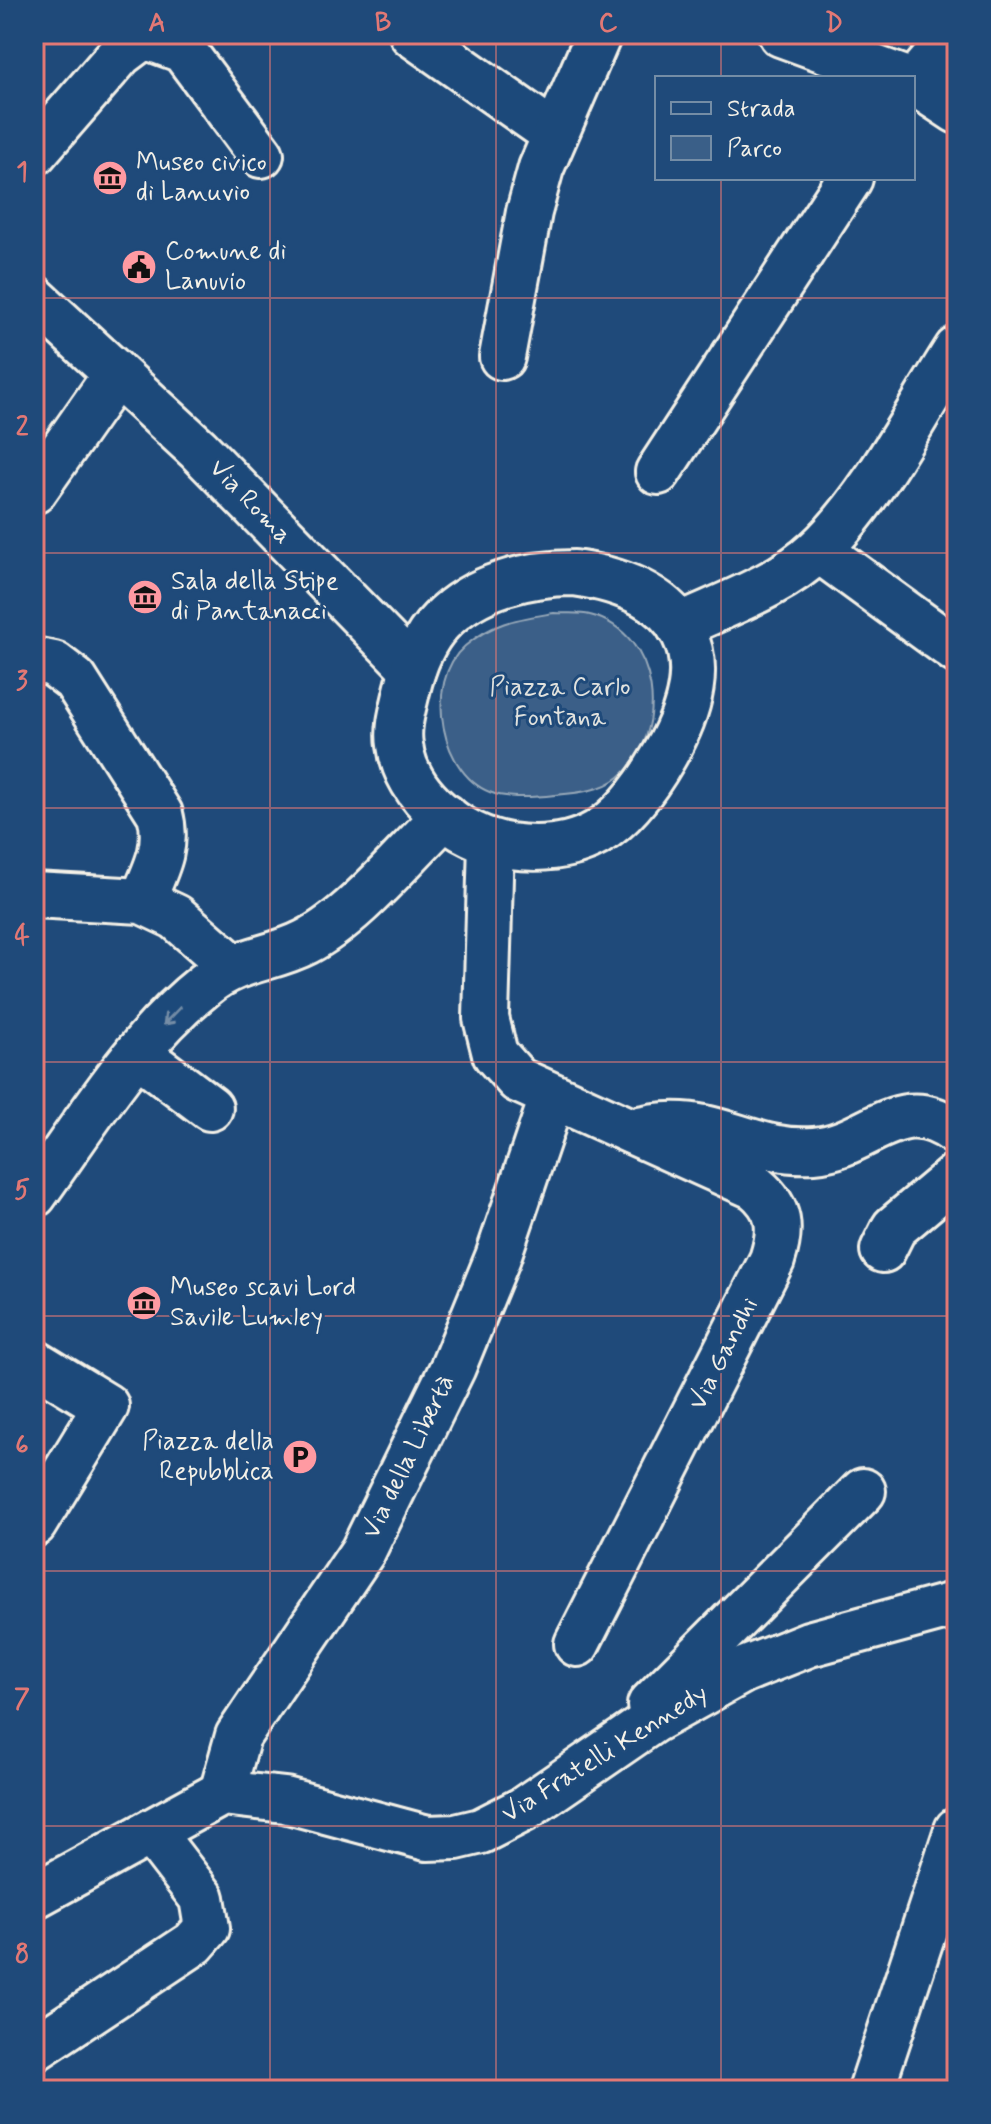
<svg xmlns="http://www.w3.org/2000/svg" width="991" height="2124" viewBox="0 0 991 2124" font-family="Mynerve,sans-serif">
  <style>
    .green { fill: #3a5f88; stroke: #97a8b8; stroke-width: 2 }
    .lines { fill: none; stroke-linecap: round; stroke-linejoin: round }
    .minor-casing { stroke: #f4f1e8; stroke-width: 50 }
    .minor { stroke: #1f4a7a; stroke-width: 44 }
    .oneway { stroke: #748da6 }
    .grid { fill: none; stroke: #e27875; stroke-width: 2; stroke-opacity: 0.55 }
    .labels { text-anchor: middle; dominant-baseline: central; stroke-width: 6; stroke-linejoin: round; paint-order: stroke }
    .poi-label { font-size: 26px; fill: #f4f1e8; stroke: #1f4a7a; text-anchor: start }
    .street-label { font-size: 26px; fill: #f4f1e8; stroke: #1f4a7a }
    .park-label { font-size: 26px; fill: #e1e2de; stroke: #1f4a7a }
    .neatline { fill: none; stroke: #e27875; stroke-width: 3 }
    .grid-label { font-size: 26px; text-anchor: middle; font-weight: bold; fill: #e27875 }
  </style>
  <rect width="100%" height="100%" fill="#1f4a7a"/>
  <filter id="ink" filterUnits="userSpaceOnUse"><feTurbulence type="fractalNoise" baseFrequency=".0125" numOctaves="2"/><feDisplacementMap in="SourceGraphic" scale="16" xChannelSelector="R" yChannelSelector="G"/><feConvolveMatrix kernelMatrix="1 2 1 2 8 2 1 2 1" color-interpolation-filters="sRGB"/></filter>
  <g filter="url(#ink)">
    <path class="green" d="M 554,613 C 565,614 580,612 590,615 C 661,633 671,734 619,777 C 602,791 576,793 555,795 C 537,797 513,799 495,794 C 440,778 423,682 465,646 C 495,621 518,619 554,613 Z"/>
    <g class="lines">
      <defs>
        <g id="minor">
          <path d="M 412,34 L 553,133"/>
          <path d="M 781,34 L 902,78"/>
          <path d="M 913,82 L 957,111"/>
          <path d="M 913,84 L 956,34"/>
          <path d="M 34,153 L 120,54 L 140,39 L 153,39 L 183,50 L 261,155"/>
          <path d="M 34,298 L 198,449 L 413,669"/>
          <path d="M 502,357 L 529,212 L 541,168 L 599,34"/>
          <path d="M 658,472 L 850,178"/>
          <path d="M 34,491 L 116,374"/>
          <path d="M 819,550 L 957,651"/>
          <path d="M 574,573 C 687,589 723,656 664,756 C 648,784 625,816 597,833 C 571,848 538,850 509,846 C 460,838 406,796 400,745 C 397,727 403,709 407,691 C 413,666 422,640 441,621 C 475,586 527,573 574,573 Z"/>
          <path d="M 679,626 C 726,604 780,586 818,550 C 872,500 917,411 957,349"/>
          <path d="M 34,660 L 54,664 L 75,680 L 160,814 C 169,847 155,871 142,901"/>
          <path d="M 491,842 L 486,1018 L 495,1054 L 518,1080 L 755,1187 C 781,1209 782,1229 772,1260 L 577,1644"/>
          <path d="M 34,895 L 142,901 L 176,917 L 232,966"/>
          <path d="M 137,1053 L 210,1108"/>
          <path d="M 632,1131 C 711,1108 744,1155 814,1150 C 870,1146 900,1089 957,1133"/>
          <path d="M 34,1195 C 87,1122 135,1040 206,984 C 239,958 271,960 306,942 C 356,916 404,855 445,816"/>
          <path d="M 883,1250 L 894,1228 L 957,1175"/>
          <path d="M 34,1362 L 106,1406 L 34,1524"/>
          <path d="M 650,1705 L 863,1491"/>
          <path d="M 222,1793 L 238,1736 L 363,1551 L 453,1367 L 498,1257 L 552,1098"/>
          <path d="M 34,1896 L 222,1793 L 285,1800 L 427,1838 L 456,1837 L 481,1831 L 524,1809 L 652,1721 L 744,1670 L 809,1644 L 957,1604"/>
          <path d="M 34,2049 L 194,1943 L 207,1928 L 202,1898 L 152,1833"/>
          <path d="M 871,2090 L 957,1830"/>
        </g>
      </defs>
      <use href="#minor" class="minor-casing"/>
      <use href="#minor" class="minor"/>
    </g>
    <defs><path id="oneway-shaft" d="M-6 0H5M1.5-3L5.5 0L1.5 3" fill="none" stroke-width="1.6" stroke-linecap="round" stroke-linejoin="round" transform="scale(2)"/></defs>
    <use class="oneway" href="#oneway-shaft" transform="translate(172 1016) rotate(134)"/>
  </g>
  <path class="grid" d="M 270,34 L 270,2090M 496,34 L 496,2090M 721,34 L 721,78M 721,178 L 721,2090M 34,298 L 957,298M 34,553 L 957,553M 34,808 L 957,808M 34,1062 L 957,1062M 34,1316 L 957,1316M 34,1571 L 957,1571M 34,1826 L 957,1826"/>
  <defs>
    <symbol id="museum-disc" viewBox="-11 -11 22 22"><circle r="9.5" fill="#ff9aa2" stroke="#1f4a7a"/><path d="M0-6L6-3V-2H-6V-3ZM-5-1h2V3h-2ZM-1-1h2V3h-2ZM3-1h2V3H3ZM-6 4H6V6H-6Z" fill="#111"/></symbol>
    <symbol id="civic-disc" viewBox="-11 -11 22 22"><circle r="9.5" fill="#ff9aa2" stroke="#1f4a7a"/><path d="M-.6-6.5H3V-4.5H.6V-3L4-1V1h2V6H-6V1h2V-1L-.6-3ZM-1.2 2.5V6h2.4V2.5Z" fill="#111"/></symbol>
    <symbol id="parking-disc" viewBox="-11 -11 22 22"><circle r="9.5" fill="#ff9aa2" stroke="#1f4a7a"/><path d="M-3.5-5.5H1a3.5 3.5 0 0 1 0 7H-1V5.5H-3.5ZM-1-3.4V-.6H.8a1.4 1.4 0 0 0 0-2.8Z" fill="#111"/></symbol>
  </defs>
  <g fill-rule="evenodd">
    <use href="#museum-disc" x="90" y="158" width="40" height="40"/>
    <use href="#civic-disc" x="119" y="247" width="40" height="40"/>
    <use href="#museum-disc" x="125" y="577" width="40" height="40"/>
    <use href="#museum-disc" x="124" y="1283" width="40" height="40"/>
    <use href="#parking-disc" x="280" y="1437" width="40" height="40"/>
  </g>
  <g class="labels">
    <g class="poi-label">
      <text x="136" y="163">Museo civico<tspan x="136" dy="30">di Lanuvio</tspan></text>
      <text x="165" y="252">Comune di<tspan x="165" dy="30">Lanuvio</tspan></text>
      <text x="171" y="582">Sala della Stipe<tspan x="171" dy="30">di Pantanacci</tspan></text>
      <text x="170" y="1288">Museo scavi Lord<tspan x="170" dy="30">Savile Lumley</tspan></text>
      <text x="274" y="1442" text-anchor="end">Piazza della<tspan x="274" dy="30">Repubblica</tspan></text>
    </g>
    <g class="street-label">
      <text transform="translate(250 502) rotate(46)">Via Roma</text>
      <text transform="translate(724 1354) rotate(-63)">Via Gandhi</text>
      <text transform="translate(409 1457) rotate(-64)">Via della Libertà</text>
      <text transform="translate(605 1754) rotate(-32)">Via Fratelli Kennedy</text>
    </g>
    <g class="park-label">
      <text x="560" y="688">Piazza Carlo<tspan x="560" dy="30">Fontana</tspan></text>
    </g>
  </g>
  <rect width="991" height="2124" fill="none" stroke="#1f4a7a" stroke-width="88"/>
  <rect x="655" y="76" width="260" height="104" fill="#1f4a7a" stroke="#748da6" stroke-width="2"/>
  <rect x="671" y="102" width="40" height="12" fill="#1f4a7a" stroke="#748da6" stroke-width="2"/>
  <text x="727" y="116" font-size="24" fill="#f4f1e8">Strada</text>
  <rect x="671" y="136" width="40" height="24" fill="#3a5f88" stroke="#748da6" stroke-width="2"/>
  <text x="727" y="156" font-size="24" fill="#f4f1e8">Parco</text>
  <rect x="44" y="44" width="903" height="2036" class="neatline"/>
  <g class="grid-label">
    <text x="157" y="31">A</text>
    <text x="383" y="31">B</text>
    <text x="608" y="31">C</text>
    <text x="834" y="31">D</text>
    <text x="22" y="180">1</text>
    <text x="22" y="435">2</text>
    <text x="22" y="689">3</text>
    <text x="22" y="944">4</text>
    <text x="22" y="1198">5</text>
    <text x="22" y="1453">6</text>
    <text x="22" y="1707">7</text>
    <text x="22" y="1962">8</text>
  </g>
</svg>
